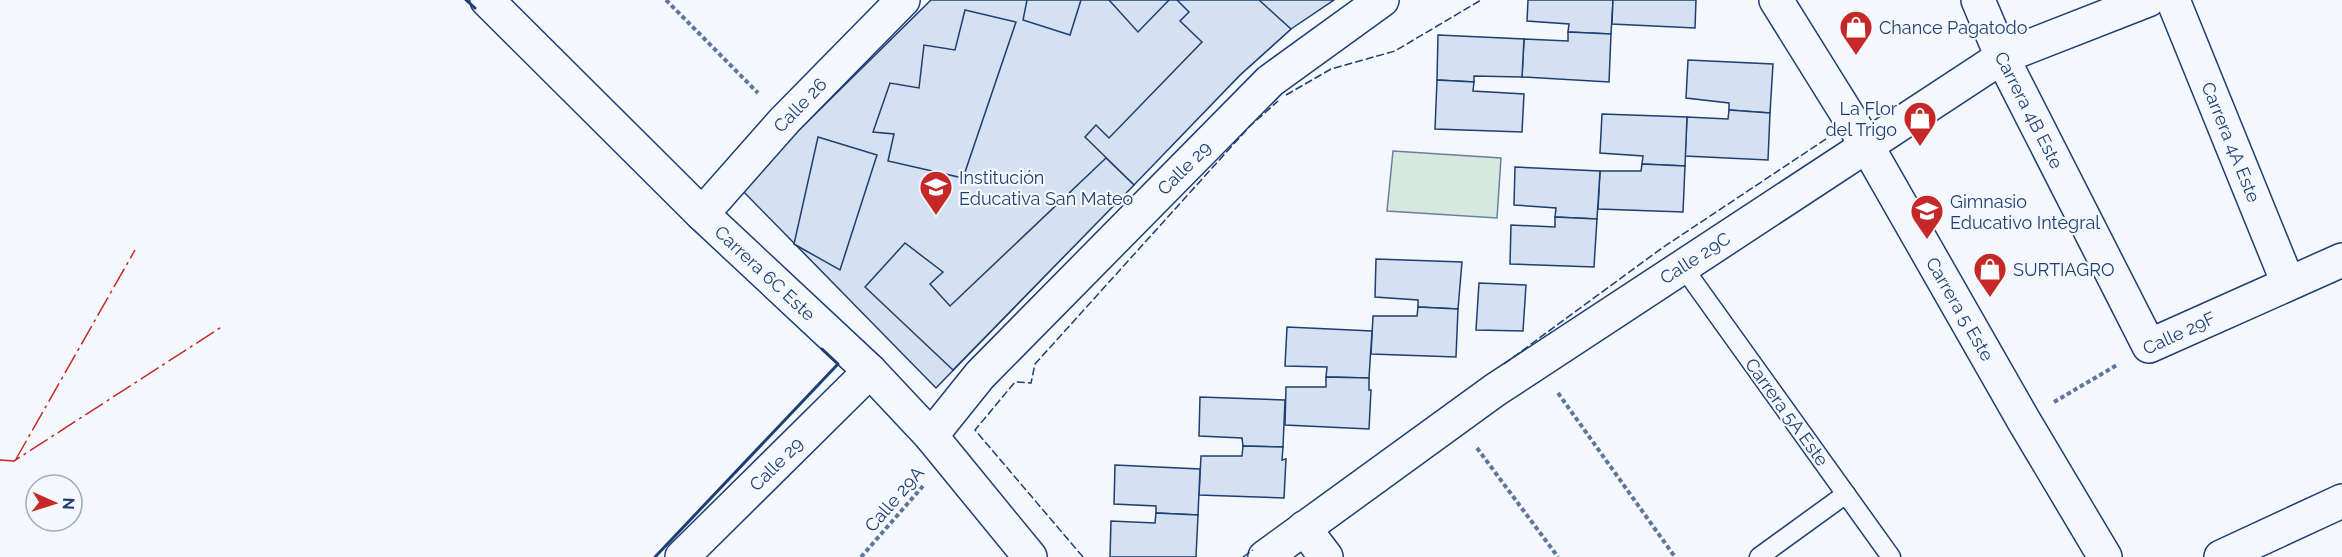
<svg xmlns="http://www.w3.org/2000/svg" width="2342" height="557" viewBox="0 0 2342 557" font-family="Raleway,sans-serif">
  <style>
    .green { fill: #d7e8df; stroke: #687fa3; stroke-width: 1.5 }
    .building { fill: #d5e0f0; stroke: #1d3f73; stroke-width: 1.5 }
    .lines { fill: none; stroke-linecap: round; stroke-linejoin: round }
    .lane-casing { stroke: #1d3f73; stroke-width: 21 }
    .street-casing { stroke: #1d3f73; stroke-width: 36 }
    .primary-casing { stroke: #1d3f73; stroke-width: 36 }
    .path { stroke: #5e769c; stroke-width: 4; stroke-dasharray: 4.5 3; stroke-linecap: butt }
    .lane { stroke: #f4f7fb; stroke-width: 18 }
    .street { stroke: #f4f7fb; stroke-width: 33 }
    .primary { stroke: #f4f7fb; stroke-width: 33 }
    .fence { stroke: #1d3f73; stroke-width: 1.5; stroke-dasharray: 8 3; stroke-linecap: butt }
    .wall { stroke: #1d3f73; stroke-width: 3 }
    .power { stroke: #c62828; stroke-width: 1.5; stroke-dasharray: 21 4.5 3 4.5; stroke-linecap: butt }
    .labels { text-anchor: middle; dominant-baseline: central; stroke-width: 4.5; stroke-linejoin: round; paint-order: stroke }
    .poi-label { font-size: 18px; fill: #1d3f73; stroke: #f4f7fb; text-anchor: start }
    .street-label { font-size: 18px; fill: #1d3f73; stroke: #f4f7fb }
  </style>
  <rect width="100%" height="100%" fill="#f4f7fb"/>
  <path class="green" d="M 1393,151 L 1501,158 L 1497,218 L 1387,211 Z"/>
  <g class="building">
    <path d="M 931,0 L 1334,0 L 1291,29 L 1240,75 L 936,388 L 740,188 Z"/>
    <path d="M 1027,0 L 1081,0 L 1070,35 L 1023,20 Z"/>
    <path d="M 1109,0 L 1169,0 L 1138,32 Z"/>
    <path d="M 1177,0 L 1259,0 L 1291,29 L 1240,75 L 1134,185 L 1085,137 L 1096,125 L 1109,138 L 1202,42 L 1180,21 L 1189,12 Z"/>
    <path d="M 1528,0 L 1613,0 L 1611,34 L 1568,32 L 1569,24 L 1527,21 Z"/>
    <path d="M 1613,0 L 1696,0 L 1695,28 L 1612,24 Z"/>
    <path d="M 965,10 L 1016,22 L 963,178 L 888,161 L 894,134 L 873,132 L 890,83 L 919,88 L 924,45 L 955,50 Z"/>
    <path d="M 1568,32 L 1611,34 L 1609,82 L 1522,77 L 1524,39 L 1568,41 Z"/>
    <path d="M 1438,35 L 1524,39 L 1522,77 L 1474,76 L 1474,82 L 1437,80 Z"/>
    <path d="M 1688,60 L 1773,64 L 1770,113 L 1729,110 L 1729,103 L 1686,98 Z"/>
    <path d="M 1437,80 L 1474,82 L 1473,91 L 1524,94 L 1522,132 L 1435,129 Z"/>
    <path d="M 1729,110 L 1770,113 L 1768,160 L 1685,156 L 1687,117 L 1728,119 Z"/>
    <path d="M 1602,114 L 1687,117 L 1685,166 L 1642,164 L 1643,156 L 1600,153 Z"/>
    <path d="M 818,137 L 877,155 L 840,270 L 794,244 Z"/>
    <path d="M 1106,158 L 1134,185 L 953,370 L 865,287 L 905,243 L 943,272 L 930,284 L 950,306 Z"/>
    <path d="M 1642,164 L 1685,166 L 1683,212 L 1598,209 L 1600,171 L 1641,171 Z"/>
    <path d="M 1515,167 L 1600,171 L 1597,219 L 1555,217 L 1556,208 L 1514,205 Z"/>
    <path d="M 1555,217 L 1597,219 L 1594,267 L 1510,264 L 1511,225 L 1555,227 Z"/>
    <path d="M 1376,259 L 1462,262 L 1458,309 L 1418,307 L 1418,300 L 1375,297 Z"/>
    <path d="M 1479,283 L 1526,285 L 1523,331 L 1476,330 Z"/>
    <path d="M 1418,307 L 1458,309 L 1456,357 L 1371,354 L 1373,316 L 1417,316 Z"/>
    <path d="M 1287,327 L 1372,331 L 1369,378 L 1326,377 L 1327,367 L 1285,366 Z"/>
    <path d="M 1326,377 L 1369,378 L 1369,390 L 1371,390 L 1369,429 L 1285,425 L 1286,387 L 1326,387 Z"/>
    <path d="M 1200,397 L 1285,400 L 1283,447 L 1243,446 L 1242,438 L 1199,436 Z"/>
    <path d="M 1243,446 L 1283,447 L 1282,460 L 1286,459 L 1284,498 L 1199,495 L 1201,456 L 1242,456 Z"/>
    <path d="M 1115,465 L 1200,469 L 1198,515 L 1156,513 L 1156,506 L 1114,504 Z"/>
    <path d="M 1156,513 L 1198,515 L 1196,557 L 1110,557 L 1111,521 L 1155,523 Z"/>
  </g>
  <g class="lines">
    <defs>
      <g id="lane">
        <path d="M 1683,267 L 1891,557"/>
        <path d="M 1759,557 L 1846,494"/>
      </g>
      <g id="street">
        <path d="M 487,0 L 702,214 L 870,371 L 931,436 L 1030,557"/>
        <path d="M 1776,0 L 1867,146 L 2024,421 L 2105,557"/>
        <path d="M 1978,0 L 2002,57 L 2149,346 L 2342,260"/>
        <path d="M 2173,0 L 2288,283"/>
        <path d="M 702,214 L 785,120 L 903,0"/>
        <path d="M 931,436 L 980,375 L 1270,81 L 1382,0"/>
        <path d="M 1304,528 L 1326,557"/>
        <path d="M 682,557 L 870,371"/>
        <path d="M 1265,557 L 1495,390 L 2002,57 L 2148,0"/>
      </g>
      <path id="primary" d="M 2221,557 L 2342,501"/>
    </defs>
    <use href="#lane" class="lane-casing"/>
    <use href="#street" class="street-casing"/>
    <use href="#primary" class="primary-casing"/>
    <g class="path">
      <path d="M 666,0 L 758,93"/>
      <path d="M 1558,393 L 1675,557"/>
      <path d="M 2054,402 L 2117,365"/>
      <path d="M 1477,448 L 1558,557"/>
      <path d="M 861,557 L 923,486"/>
    </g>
    <use href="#lane" class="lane"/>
    <use href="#street" class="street"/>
    <use href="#primary" class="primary"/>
    <g class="fence">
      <path d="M 1286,95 L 1331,69 L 1395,51 L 1481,0"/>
      <path d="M 1504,364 L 1662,248 L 1838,131 L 1837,129"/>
      <path d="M 1083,557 L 975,430 L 1015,382 L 1031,383 L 1035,364 L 1250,126 L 1278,101"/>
      <path d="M 1243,557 L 1253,550"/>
    </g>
    <g class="wall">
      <path d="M 466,0 L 475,8"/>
      <path d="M 655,557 L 838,364 L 822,349"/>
    </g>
    <g class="power">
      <path d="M 16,459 L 135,250"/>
      <path d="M 0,460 L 14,461 L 223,326"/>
    </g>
  </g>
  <defs>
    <symbol id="shop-pin" viewBox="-11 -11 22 30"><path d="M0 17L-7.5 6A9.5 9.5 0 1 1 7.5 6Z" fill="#c62828" stroke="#f4f7fb"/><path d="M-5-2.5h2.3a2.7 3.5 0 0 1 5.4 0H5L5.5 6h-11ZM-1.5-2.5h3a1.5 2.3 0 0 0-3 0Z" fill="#fff"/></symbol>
    <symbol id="school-pin" viewBox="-11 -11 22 30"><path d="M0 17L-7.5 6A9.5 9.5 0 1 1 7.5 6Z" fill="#c62828" stroke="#f4f7fb"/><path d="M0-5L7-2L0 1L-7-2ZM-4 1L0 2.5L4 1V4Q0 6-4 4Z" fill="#fff"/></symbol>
    <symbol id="university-pin" viewBox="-11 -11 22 30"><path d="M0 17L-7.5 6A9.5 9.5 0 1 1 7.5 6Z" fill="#c62828" stroke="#f4f7fb"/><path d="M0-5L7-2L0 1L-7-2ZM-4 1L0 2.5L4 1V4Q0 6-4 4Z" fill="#fff"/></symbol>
  </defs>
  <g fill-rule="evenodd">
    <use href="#shop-pin" x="1837" y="8" width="38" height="52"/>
    <use href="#shop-pin" x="1901" y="99" width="38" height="52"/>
    <use href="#school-pin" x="917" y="168" width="38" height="52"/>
    <use href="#university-pin" x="1908" y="192" width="38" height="52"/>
    <use href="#shop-pin" x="1971" y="250" width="38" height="52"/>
  </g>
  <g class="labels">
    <g class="poi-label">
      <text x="1879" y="27">Chance Pagatodo</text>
      <text x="1897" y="108" text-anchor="end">La Flor<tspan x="1897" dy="21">del Trigo</tspan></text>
      <text x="959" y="177">Institución<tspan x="959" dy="21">Educativa San Mateo</tspan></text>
      <text x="1950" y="201">Gimnasio<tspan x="1950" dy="21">Educativo Integral</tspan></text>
      <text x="2013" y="269">SURTIAGRO</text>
    </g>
    <g class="street-label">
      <text transform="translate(800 105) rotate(-46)">Calle 26</text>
      <text transform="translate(2029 110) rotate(63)">Carrera 4B Este</text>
      <text transform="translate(2231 142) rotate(68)">Carrera 4A Este</text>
      <text transform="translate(1184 168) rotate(-45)">Calle 29</text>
      <text transform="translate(1695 258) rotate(-33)">Calle 29C</text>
      <text transform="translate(765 273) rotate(43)">Carrera 6C Este</text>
      <text transform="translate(1960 309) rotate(60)">Carrera 5 Este</text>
      <text transform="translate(2179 333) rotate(-25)">Calle 29F</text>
      <text transform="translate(1787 412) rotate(54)">Carrera 5A Este</text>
      <text transform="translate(776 464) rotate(-45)">Calle 29</text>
      <text transform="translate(894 499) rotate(-49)">Calle 29A</text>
    </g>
  </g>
  <g transform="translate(54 503) rotate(93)"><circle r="28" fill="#f4f7fb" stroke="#9eadc5" stroke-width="1.5"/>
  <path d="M0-4.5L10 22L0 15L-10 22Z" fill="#c62828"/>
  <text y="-9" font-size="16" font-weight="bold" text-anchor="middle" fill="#1d3f73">N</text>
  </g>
</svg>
